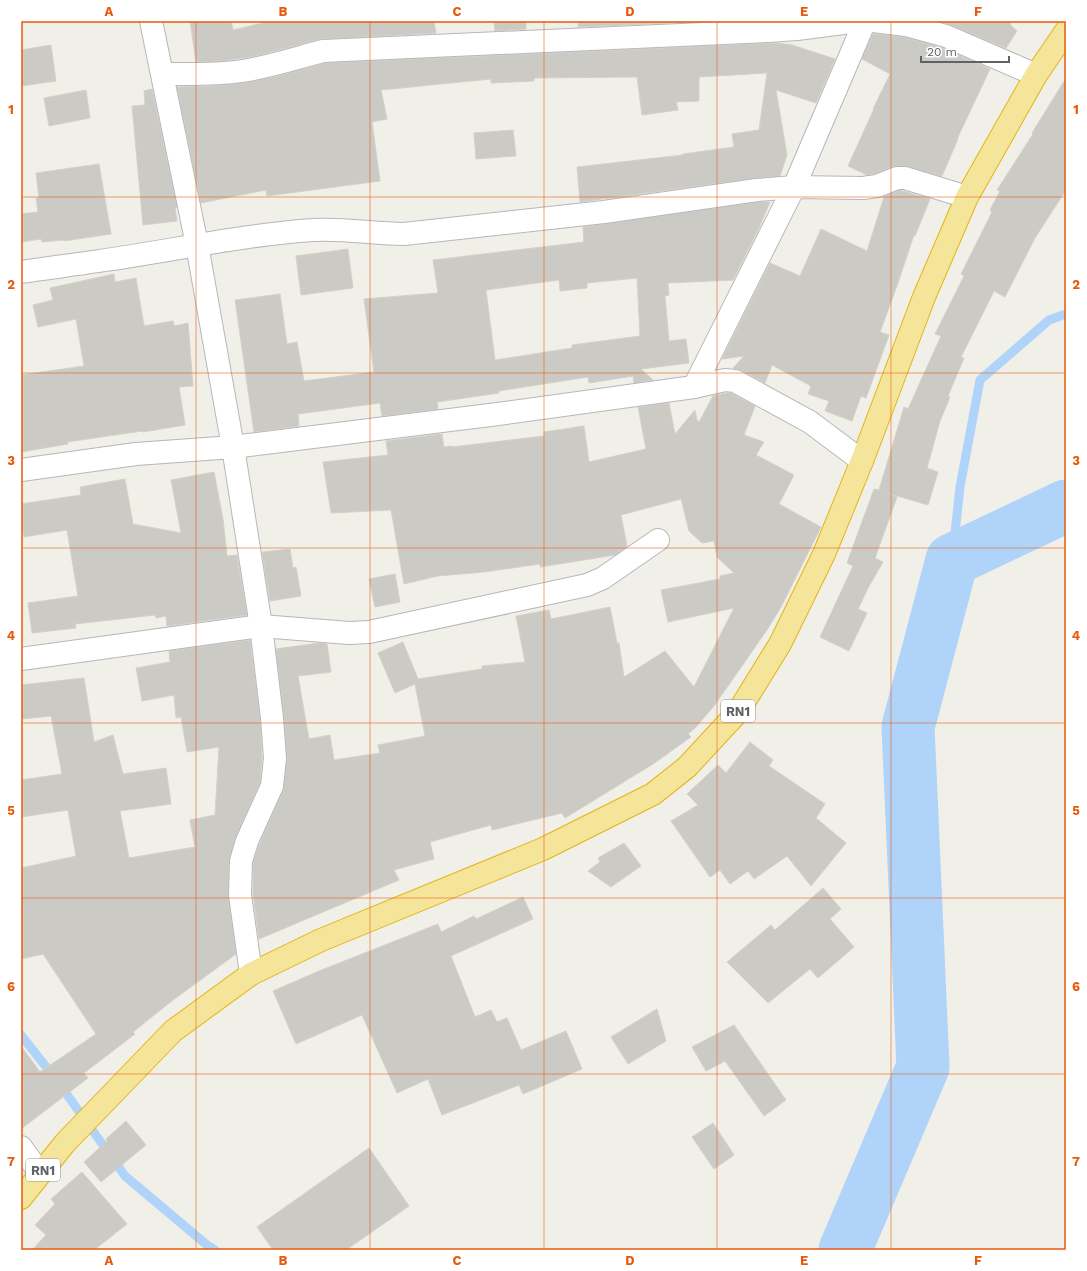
<svg xmlns="http://www.w3.org/2000/svg" width="1087" height="1271" viewBox="0 0 1087 1271" font-family="'Work Sans',sans-serif">
  <style>
    .lines { fill: none; stroke-linecap: round; stroke-linejoin: round }
    .stream { stroke: #afd3f9; stroke-width: 9 }
    .river { stroke: #afd3f9; stroke-width: 53 }
    .building { fill: #cccac4; stroke: #d4d1c7; fill-rule: evenodd }
    .street-casing { stroke: #b5b7bb; stroke-width: 24 }
    .highway-casing { stroke: #e6b412; stroke-width: 24 }
    .street { stroke: #fff; stroke-width: 22 }
    .highway { stroke: #f5e59a; stroke-width: 22 }
    .grid { fill: none; stroke: #e8590c; stroke-width: 1; stroke-opacity: 0.55 }
    .labels { text-anchor: middle; dominant-baseline: central; stroke-width: 3; stroke-linejoin: round; paint-order: stroke }
    .shield { fill: #fff; stroke: #8f9195; stroke-width: 1 }
    .shield-label { font-size: 13px; font-weight: bold; fill: #5f6267 }
    .neatline { fill: none; stroke: #e8590c; stroke-width: 1.5 }
    .grid-label { font-size: 13px; text-anchor: middle; font-weight: bold; fill: #e8590c }
  </style>
  <rect width="100%" height="100%" fill="#f0efe8"/>
  <g class="lines">
    <g class="stream">
      <path d="M 952,560 L 960,487 L 980,380 L 1049,320 L 1066,314"/>
      <path d="M 21,1035 L 58,1082 L 125,1176 L 207,1245 L 215,1250"/>
    </g>
    <path class="river" d="M 845,1250 L 923,1067 L 908,727 L 952,560 L 1066,506"/>
  </g>
  <g class="building">
    <path d="M 190,21 L 231,21 L 233,30 L 271,21 L 434,21 L 436,33 L 322,39 L 250,57 L 221,61 L 196,62 Z"/>
    <path d="M 494,21 L 526,21 L 526,29 L 495,31 Z"/>
    <path d="M 578,21 L 712,21 L 578,27 Z"/>
    <path d="M 939,21 L 1012,21 L 1010,25 L 1017,31 L 1006,48 L 951,25 Z"/>
    <path d="M 873,34 L 904,37 L 942,48 L 990,69 L 957,139 L 958,139 L 942,176 L 905,166 L 893,166 L 874,174 L 867,175 L 848,166 L 874,109 L 873,109 L 890,74 L 862,59 Z"/>
    <path d="M 778,43 L 792,45 L 835,59 L 816,103 L 776,90 L 787,155 L 780,176 L 755,178 L 580,202 L 577,167 L 683,155 L 683,154 L 734,147 L 732,134 L 759,130 L 767,73 L 699,77 L 699,101 L 676,102 L 678,110 L 642,115 L 637,77 L 534,78 L 534,81 L 491,83 L 491,79 L 381,90 L 387,119 L 372,122 L 380,181 L 267,196 L 266,190 L 201,203 L 177,87 L 213,86 L 244,83 L 275,77 L 325,63 Z"/>
    <path d="M 51,45 L 56,81 L 21,86 L 21,50 Z"/>
    <path d="M 1066,78 L 1066,190 L 1035,238 L 1005,297 L 994,291 L 961,357 L 964,358 L 948,396 L 950,397 L 940,421 L 927,468 L 938,472 L 928,505 L 884,492 L 897,497 L 875,558 L 883,562 L 868,588 L 858,609 L 867,613 L 849,651 L 820,637 L 853,566 L 847,563 L 874,489 L 879,490 L 904,407 L 908,409 L 941,336 L 935,334 L 964,276 L 961,274 L 992,212 L 990,210 L 1000,191 L 997,190 L 1033,134 L 1032,133 Z"/>
    <path d="M 152,89 L 177,207 L 175,208 L 177,221 L 143,225 L 132,106 L 145,105 L 144,91 Z"/>
    <path d="M 86,90 L 90,118 L 49,126 L 44,98 Z"/>
    <path d="M 513,130 L 516,156 L 476,159 L 474,133 Z"/>
    <path d="M 99,164 L 111,234 L 64,241 L 63,240 L 42,242 L 41,239 L 21,242 L 21,214 L 38,212 L 36,198 L 39,198 L 36,173 Z"/>
    <path d="M 899,190 L 930,199 L 915,236 L 914,235 L 898,283 L 880,332 L 889,335 L 866,398 L 861,396 L 852,421 L 825,411 L 829,401 L 808,394 L 811,386 L 772,365 L 765,383 L 741,370 L 733,368 L 744,356 L 722,359 L 770,263 L 800,276 L 821,229 L 867,251 L 884,197 Z"/>
    <path d="M 758,202 L 770,202 L 759,228 L 733,280 L 668,283 L 669,295 L 665,296 L 669,341 L 686,339 L 689,363 L 641,369 L 653,380 L 634,383 L 633,376 L 589,383 L 588,377 L 499,391 L 499,393 L 437,402 L 438,409 L 382,416 L 380,403 L 298,414 L 299,426 L 254,432 L 235,300 L 280,294 L 287,344 L 297,342 L 304,381 L 374,372 L 364,299 L 438,293 L 433,260 L 584,242 L 583,227 ZM 637,278 L 640,336 L 572,345 L 572,348 L 495,360 L 486,290 L 559,280 L 560,291 L 587,288 L 587,283 Z"/>
    <path d="M 348,249 L 353,288 L 301,295 L 296,256 Z"/>
    <path d="M 114,274 L 115,282 L 136,278 L 144,326 L 173,321 L 174,326 L 188,323 L 193,386 L 179,387 L 185,425 L 143,432 L 142,431 L 67,442 L 68,444 L 21,452 L 21,375 L 84,366 L 76,319 L 38,327 L 33,305 L 53,300 L 50,288 Z"/>
    <path d="M 726,393 L 731,393 L 755,406 L 744,435 L 764,442 L 756,455 L 794,475 L 779,504 L 821,527 L 781,607 L 767,630 L 714,706 L 695,728 L 688,734 L 691,737 L 653,764 L 565,818 L 562,813 L 492,830 L 491,825 L 430,842 L 434,859 L 394,870 L 399,880 L 259,939 L 253,894 L 253,863 L 259,845 L 283,791 L 287,759 L 284,717 L 276,649 L 319,643 L 327,644 L 331,672 L 298,676 L 309,739 L 330,735 L 334,760 L 380,753 L 378,745 L 425,736 L 415,684 L 395,693 L 378,653 L 403,642 L 418,679 L 482,669 L 482,666 L 525,662 L 516,616 L 549,610 L 551,619 L 610,607 L 617,643 L 619,643 L 624,677 L 665,651 L 694,687 L 734,608 L 668,622 L 661,590 L 720,579 L 720,576 L 734,573 L 717,557 L 714,541 L 702,543 L 689,531 L 681,499 L 621,515 L 627,546 L 615,555 L 540,567 L 540,564 L 484,572 L 438,576 L 404,584 L 391,510 L 331,513 L 323,462 L 388,455 L 386,441 L 442,434 L 444,447 L 452,446 L 452,447 L 544,436 L 544,432 L 584,426 L 589,462 L 646,449 L 638,407 L 669,403 L 675,434 L 695,410 L 697,420 L 699,422 L 713,396 Z"/>
    <path d="M 214,472 L 223,519 L 227,556 L 237,555 L 247,615 L 167,626 L 166,616 L 156,618 L 155,615 L 75,624 L 76,628 L 32,633 L 28,603 L 78,596 L 67,530 L 24,537 L 21,517 L 21,504 L 81,495 L 80,487 L 125,479 L 133,524 L 181,533 L 171,480 Z"/>
    <path d="M 290,549 L 293,568 L 296,567 L 301,596 L 270,601 L 262,552 Z"/>
    <path d="M 395,574 L 400,602 L 375,607 L 369,579 Z"/>
    <path d="M 250,640 L 260,719 L 262,758 L 260,783 L 236,836 L 229,860 L 228,897 L 236,954 L 173,1000 L 133,1032 L 135,1034 L 84,1073 L 88,1078 L 21,1129 L 21,1046 L 40,1072 L 96,1034 L 43,954 L 21,959 L 21,868 L 76,856 L 68,810 L 21,817 L 21,780 L 62,774 L 51,716 L 21,719 L 21,685 L 84,678 L 94,742 L 113,735 L 123,774 L 166,768 L 171,804 L 120,811 L 129,858 L 195,847 L 190,820 L 215,815 L 219,747 L 187,752 L 181,717 L 176,718 L 174,695 L 142,701 L 136,668 L 170,662 L 169,651 Z"/>
    <path d="M 750,742 L 773,760 L 769,766 L 825,804 L 816,818 L 846,843 L 811,886 L 787,856 L 754,879 L 748,871 L 730,884 L 720,870 L 710,877 L 671,821 L 698,805 L 687,794 L 718,765 L 726,773 Z"/>
    <path d="M 624,843 L 641,866 L 611,887 L 588,871 L 600,862 L 598,858 Z"/>
    <path d="M 823,888 L 841,909 L 830,919 L 854,947 L 818,978 L 810,969 L 768,1003 L 727,962 L 771,925 L 775,930 Z"/>
    <path d="M 523,897 L 533,919 L 451,956 L 475,1017 L 491,1010 L 497,1022 L 507,1018 L 521,1050 L 566,1031 L 582,1069 L 523,1094 L 519,1085 L 442,1115 L 428,1079 L 397,1093 L 362,1015 L 296,1044 L 273,991 L 319,971 L 438,924 L 441,932 L 474,916 L 476,919 Z"/>
    <path d="M 657,1009 L 666,1041 L 628,1064 L 611,1037 Z"/>
    <path d="M 734,1025 L 786,1100 L 764,1116 L 725,1061 L 706,1071 L 692,1047 Z"/>
    <path d="M 126,1121 L 146,1145 L 101,1182 L 84,1162 L 107,1141 L 106,1139 Z"/>
    <path d="M 713,1123 L 734,1155 L 714,1169 L 692,1137 Z"/>
    <path d="M 369,1148 L 409,1206 L 346,1250 L 273,1250 L 257,1227 Z"/>
    <path d="M 82,1172 L 127,1224 L 94,1250 L 32,1250 L 46,1235 L 35,1225 L 55,1204 L 51,1199 Z"/>
  </g>
  <g class="lines">
    <defs>
      <g id="street">
        <path d="M 151,21 L 197,245 L 233,447 L 261,626 L 272,718 L 275,758 L 272,786 L 247,841 L 241,861 L 240,895 L 251,974"/>
        <path d="M 873,21 L 906,25 L 946,36 L 1036,75"/>
        <path d="M 163,74 C 189,74 216,75 242,71 C 269,67 296,58 323,51 L 768,31 L 797,29 L 859,21"/>
        <path d="M 21,272 C 47,268 73,265 99,261 C 171,251 241,235 313,230 C 344,228 374,234 404,234 L 604,212 L 757,190 L 794,187 L 863,188 L 877,186 L 897,178 L 905,178 L 967,197"/>
        <path d="M 694,387 L 794,187 L 865,21"/>
        <path d="M 21,470 L 136,454 L 233,447 L 498,414 L 694,387 L 725,380 L 735,381 L 810,422 L 862,461"/>
        <path d="M 21,659 L 261,626 L 349,633 L 369,632 L 587,585 L 603,578 L 658,540"/>
        <path d="M 21,1147 L 40,1173"/>
      </g>
      <path id="highway" d="M 21,1198 L 65,1143 L 173,1031 L 251,974 L 321,940 L 543,849 L 653,794 L 687,767 L 738,712 L 780,644 L 824,554 L 862,461 L 924,297 L 967,197 L 1036,75 L 1066,31"/>
    </defs>
    <use href="#street" class="street-casing"/>
    <use href="#highway" class="highway-casing"/>
    <use href="#street" class="street"/>
    <use href="#highway" class="highway"/>
  </g>
  <path class="grid" d="M 196,21 L 196,1250M 370,21 L 370,1250M 544,21 L 544,1250M 717,21 L 717,1250M 891,21 L 891,1250M 21,197 L 1066,197M 21,373 L 1066,373M 21,548 L 1066,548M 21,723 L 1066,723M 21,898 L 1066,898M 21,1074 L 1066,1074"/>
  <g class="labels">
    <g class="shield">
      <rect x="721" y="700" width="34" height="22" rx="3"/>
      <rect x="26" y="1159" width="34" height="22" rx="3"/>
    </g>
    <g class="shield-label">
      <text x="738" y="711">RN1</text>
      <text x="43" y="1170">RN1</text>
    </g>
  </g>
  <rect width="1087" height="1271" fill="none" stroke="#ffffff" stroke-width="44"/>
  <path d="M921 56v6h88v-6" fill="none" stroke="#5f6267" stroke-width="2"/>
  <text x="927" y="56" font-size="12" fill="#5f6267" stroke="#ffffff" stroke-width="3" paint-order="stroke">20 m</text>
  <rect x="22" y="22" width="1043" height="1227" class="neatline"/>
  <g class="grid-label">
    <text x="109" y="16">A</text>
    <text x="283" y="16">B</text>
    <text x="457" y="16">C</text>
    <text x="630" y="16">D</text>
    <text x="804" y="16">E</text>
    <text x="978" y="16">F</text>
    <text x="11" y="114">1</text>
    <text x="1076" y="114">1</text>
    <text x="11" y="289">2</text>
    <text x="1076" y="289">2</text>
    <text x="11" y="465">3</text>
    <text x="1076" y="465">3</text>
    <text x="11" y="640">4</text>
    <text x="1076" y="640">4</text>
    <text x="11" y="815">5</text>
    <text x="1076" y="815">5</text>
    <text x="11" y="991">6</text>
    <text x="1076" y="991">6</text>
    <text x="11" y="1166">7</text>
    <text x="1076" y="1166">7</text>
    <text x="109" y="1265">A</text>
    <text x="283" y="1265">B</text>
    <text x="457" y="1265">C</text>
    <text x="630" y="1265">D</text>
    <text x="804" y="1265">E</text>
    <text x="978" y="1265">F</text>
  </g>
</svg>
